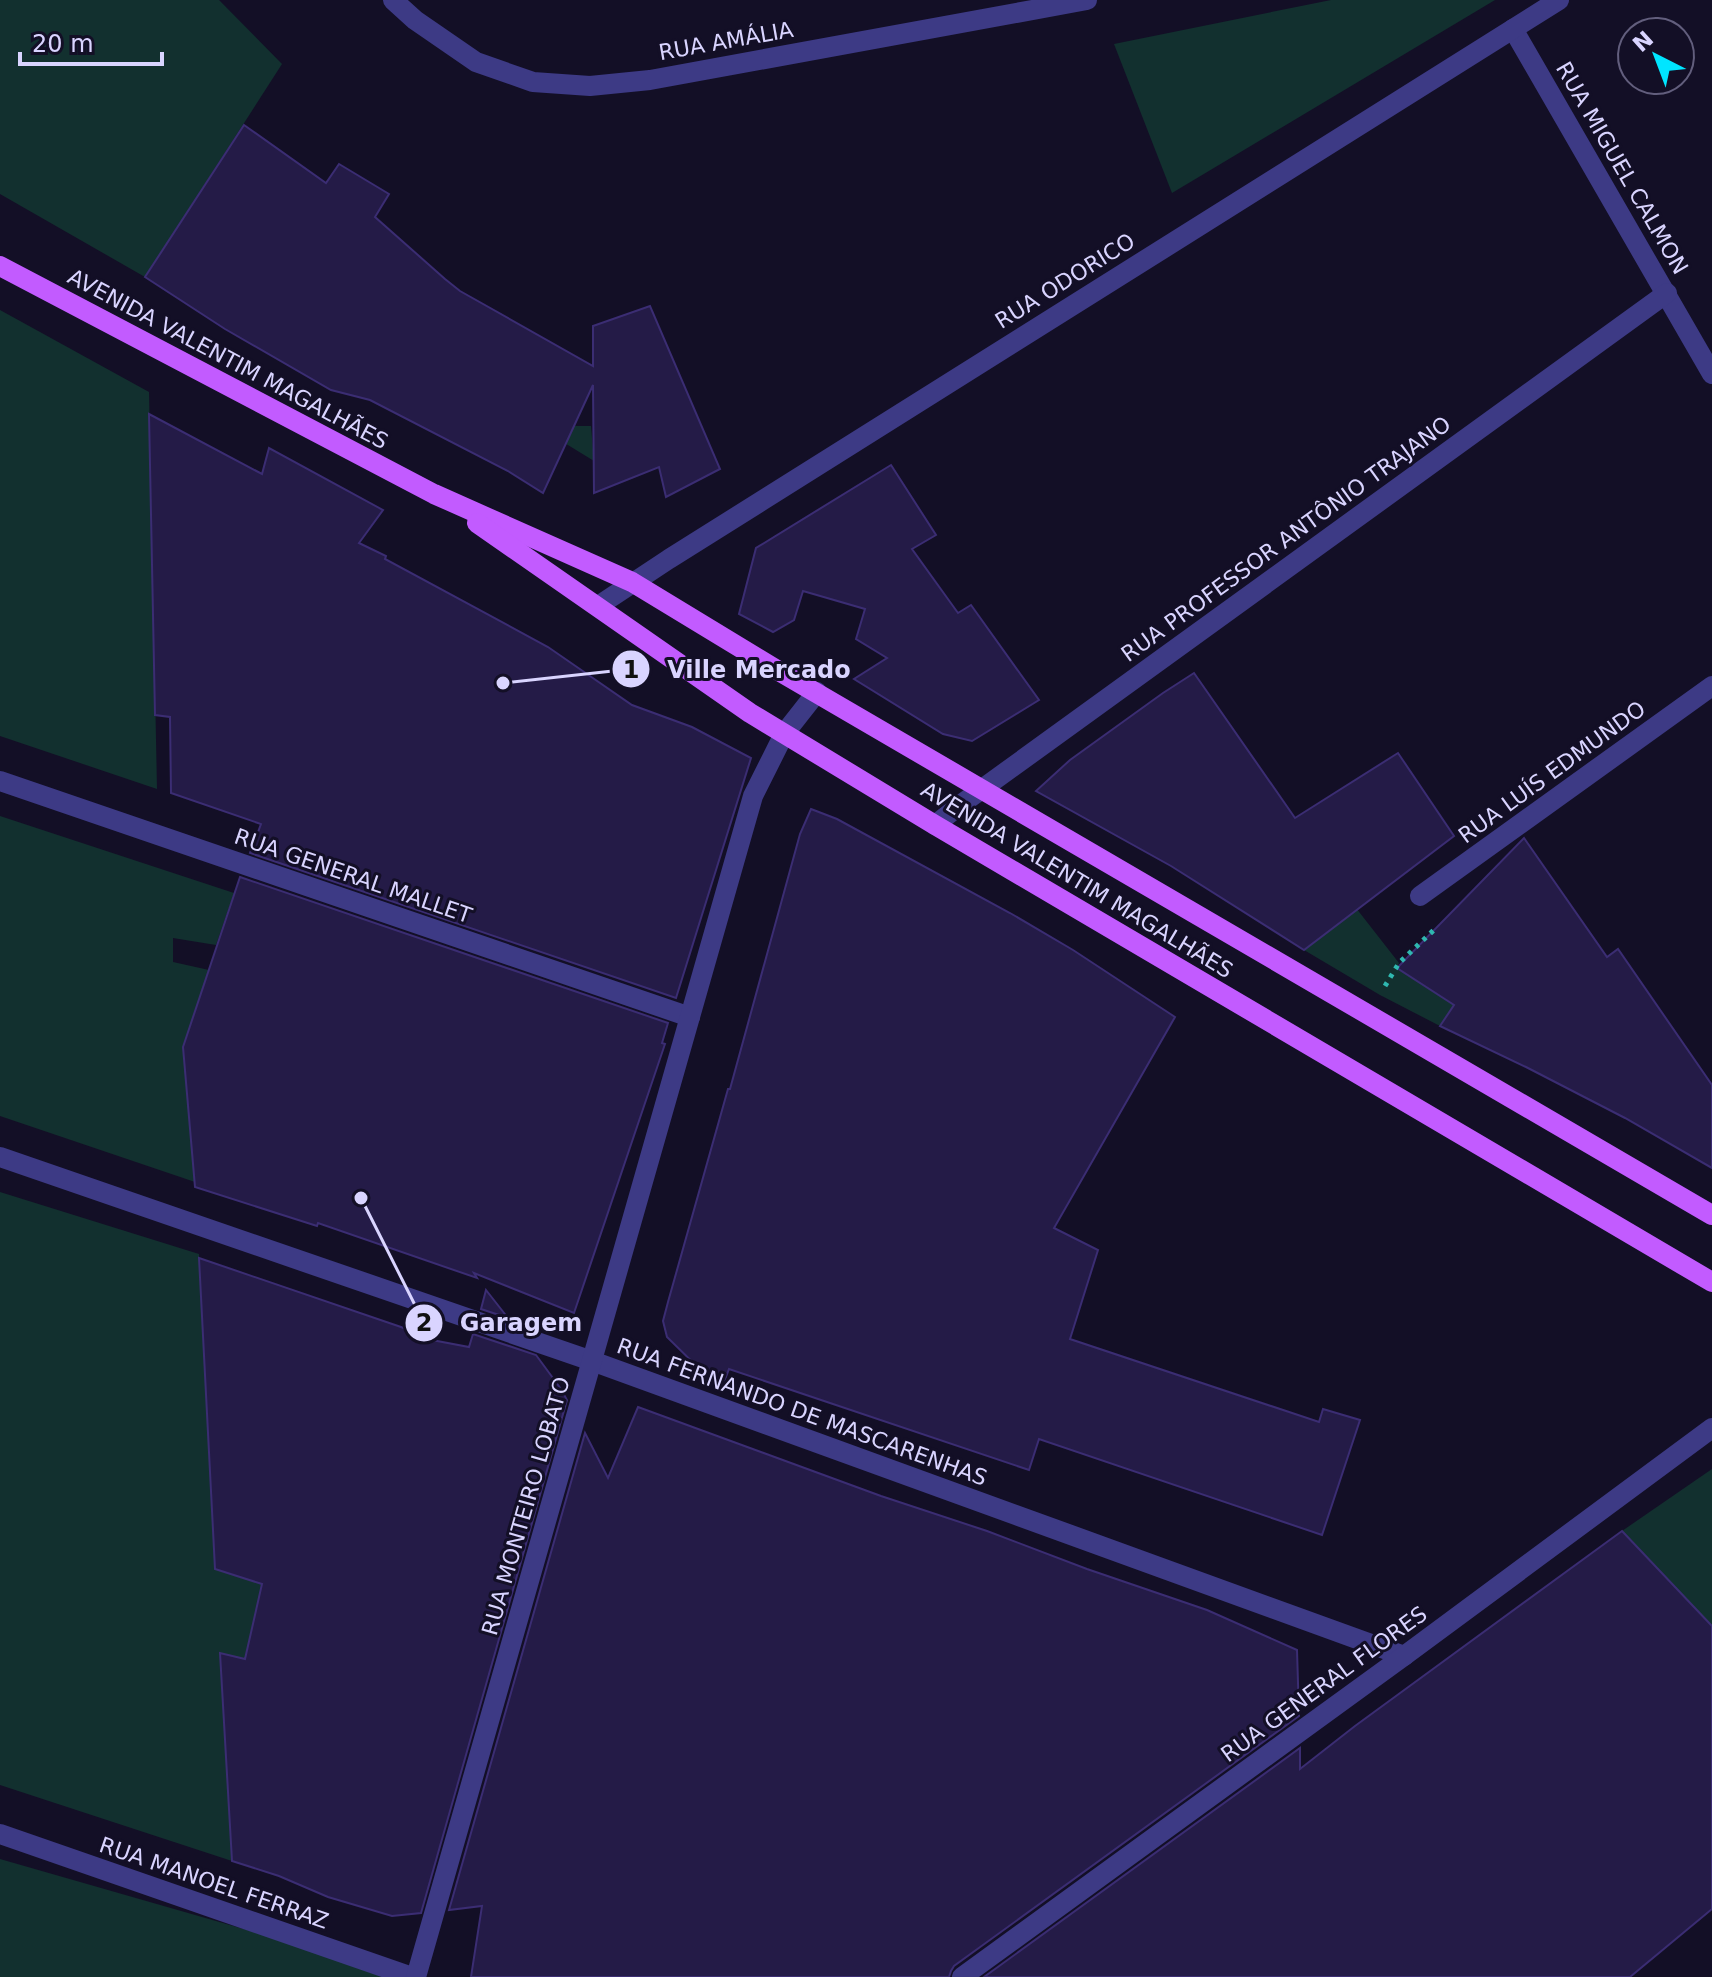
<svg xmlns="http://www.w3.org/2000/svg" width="1712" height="1977" viewBox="0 0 1712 1977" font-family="'DejaVu Sans',sans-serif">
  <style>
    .green { fill: #12302f }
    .building { fill: #241b47; stroke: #3b2d73; stroke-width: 2 }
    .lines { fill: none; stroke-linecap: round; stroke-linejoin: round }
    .path { stroke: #2fb8b0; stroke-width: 5; stroke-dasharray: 4 6; stroke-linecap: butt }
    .minor { stroke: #3d3a85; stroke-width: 20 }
    .primary { stroke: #c25bff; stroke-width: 20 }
    .labels { text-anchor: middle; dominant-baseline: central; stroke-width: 6; stroke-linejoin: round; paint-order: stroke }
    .street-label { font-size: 22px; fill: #d9d4ff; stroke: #130f26 }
    .leader { fill: none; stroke: #d9d4ff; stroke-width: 3 }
    .callout-dot { fill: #d9d4ff; stroke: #130f26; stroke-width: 3 }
    .mark-label { font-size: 24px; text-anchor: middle; font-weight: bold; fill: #111 }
    .callout-label { font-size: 24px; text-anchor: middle; font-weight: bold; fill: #d9d4ff; stroke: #130f26; stroke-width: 6; stroke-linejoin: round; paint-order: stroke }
  </style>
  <rect width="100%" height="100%" fill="#130f26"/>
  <g class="green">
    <path d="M 0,0 L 219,0 L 282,64 L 145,277 L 0,194 Z"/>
    <path d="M 1331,0 L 1495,0 L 1172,193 L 1114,44 Z"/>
    <path d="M 0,310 L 149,392 L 157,789 L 0,736 Z"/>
    <path d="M 537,426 L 591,426 L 594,461 Z"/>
    <path d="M 0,816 L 234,893 L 216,945 L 173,938 L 173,962 L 209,970 L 195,1182 L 0,1116 Z"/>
    <path d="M 1356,908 L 1399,963 L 1397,968 L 1454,1005 L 1440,1026 L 1380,995 L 1304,950 Z"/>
    <path d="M 0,1192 L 199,1254 L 215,1569 L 287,1589 L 258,1603 L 245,1659 L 220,1653 L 232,1861 L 0,1785 Z"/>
    <path d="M 1712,1469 L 1712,1626 L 1622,1531 Z"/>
    <path d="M 0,1859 L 411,1977 L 0,1977 Z"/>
  </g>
  <g class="building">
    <path d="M 244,125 L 326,183 L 339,164 L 389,194 L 375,217 L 445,279 L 460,291 L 593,366 L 593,326 L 650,306 L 720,469 L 666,497 L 659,467 L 594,493 L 593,385 L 543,493 L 508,471 L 370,400 L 331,390 L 225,329 L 145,277 Z"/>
    <path d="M 149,414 L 262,474 L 269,448 L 383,510 L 359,543 L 386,556 L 385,559 L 548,647 L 632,705 L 692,727 L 751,758 L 676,998 L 250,853 L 261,824 L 171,793 L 170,717 L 155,715 Z"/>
    <path d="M 891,465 L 936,535 L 912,549 L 958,613 L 971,605 L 1039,700 L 972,741 L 943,734 L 854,679 L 887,658 L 856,639 L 865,609 L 803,591 L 794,620 L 773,632 L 739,614 L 756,548 Z"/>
    <path d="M 1194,673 L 1295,818 L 1398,753 L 1454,836 L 1304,950 L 1171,866 L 1036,791 L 1070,760 L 1163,693 Z"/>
    <path d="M 811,809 L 837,819 L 1010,913 L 1073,950 L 1175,1017 L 1054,1228 L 1098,1250 L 1070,1339 L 1319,1422 L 1323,1409 L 1360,1420 L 1322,1535 L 1039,1439 L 1029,1470 L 729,1369 L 721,1390 L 667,1337 L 663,1321 L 668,1302 L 728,1089 L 730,1089 L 800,834 Z"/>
    <path d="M 1524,838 L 1607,957 L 1618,949 L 1712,1085 L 1712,1168 L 1625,1118 L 1526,1067 L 1440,1026 L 1454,1005 L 1397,968 Z"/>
    <path d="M 240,877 L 668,1023 L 662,1043 L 665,1044 L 574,1313 L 474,1273 L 477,1278 L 318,1223 L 317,1226 L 195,1187 L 183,1047 Z"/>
    <path d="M 199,1258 L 401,1327 L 432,1340 L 469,1347 L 473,1334 L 536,1355 L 561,1389 L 567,1400 L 421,1913 L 392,1916 L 328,1897 L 279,1876 L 232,1861 L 220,1653 L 245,1659 L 262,1584 L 215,1569 Z"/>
    <path d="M 486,1290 L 508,1318 L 481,1309 Z"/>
    <path d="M 638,1407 L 881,1496 L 987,1531 L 1087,1569 L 1207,1610 L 1297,1650 L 1299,1716 L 954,1966 L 951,1971 L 949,1977 L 471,1977 L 482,1906 L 449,1910 L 585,1433 L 608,1478 Z"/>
    <path d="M 1622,1531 L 1712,1626 L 1712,1909 L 1630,1977 L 984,1977 L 1300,1748 L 1300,1769 L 1355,1726 Z"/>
  </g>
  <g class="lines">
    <path class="path" d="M 1385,986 L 1399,963 L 1436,928"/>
    <g class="minor">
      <path d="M 393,0 L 415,20 L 476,62 L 533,82 L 590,86 L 650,80 L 1087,0"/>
      <path d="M 1513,29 L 1712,374"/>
      <path d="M 598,606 L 669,559 L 1559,0"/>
      <path d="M 0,781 L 690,1017"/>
      <path d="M 935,825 L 960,805 L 1667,293"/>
      <path d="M 1420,896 L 1712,686"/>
      <path d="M 0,1157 L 592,1361 L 1404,1656"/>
      <path d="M 0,1834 L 412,1977"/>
      <path d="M 416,1977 L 753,796 L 784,734 L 817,692"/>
      <path d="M 962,1977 L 1404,1656 L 1712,1428"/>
    </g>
    <g class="primary">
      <path d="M 0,266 L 434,494 L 632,582 L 777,670 L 1712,1215"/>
      <path d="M 477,523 L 750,713 L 935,825 L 1712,1282"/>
    </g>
  </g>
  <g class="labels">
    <g class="street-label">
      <text transform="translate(726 41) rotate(-10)">RUA AMÁLIA</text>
      <text transform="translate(1622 168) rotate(60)">RUA MIGUEL CALMON</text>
      <text transform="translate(1065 281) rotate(-32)">RUA ODORICO</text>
      <text transform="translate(228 359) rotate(28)">AVENIDA VALENTIM MAGALHÃES</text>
      <text transform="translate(1286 539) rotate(-36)">RUA PROFESSOR ANTÔNIO TRAJANO</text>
      <text transform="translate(1552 772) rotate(-36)">RUA LUÍS EDMUNDO</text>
      <text transform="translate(353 876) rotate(19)">RUA GENERAL MALLET</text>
      <text transform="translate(1077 880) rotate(31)">AVENIDA VALENTIM MAGALHÃES</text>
      <text transform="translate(802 1412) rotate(20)">RUA FERNANDO DE MASCARENHAS</text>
      <text transform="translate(526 1506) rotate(-74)">RUA MONTEIRO LOBATO</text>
      <text transform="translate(1324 1684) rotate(-36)">RUA GENERAL FLORES</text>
      <text transform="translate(214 1883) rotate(19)">RUA MANOEL FERRAZ</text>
    </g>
  </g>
  <path class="leader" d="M503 683L631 669M361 1198L424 1323"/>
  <g class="callout-dot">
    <circle cx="503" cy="683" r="8"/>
    <circle cx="361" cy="1198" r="8"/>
    <circle cx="631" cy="669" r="20"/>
    <circle cx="424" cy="1323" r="20"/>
  </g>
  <g class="mark-label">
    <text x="631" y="678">1</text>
    <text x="424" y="1331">2</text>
  </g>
  <g class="callout-label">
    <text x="759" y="678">Ville Mercado</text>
    <text x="521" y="1331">Garagem</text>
  </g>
  <g transform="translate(1656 56) rotate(318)"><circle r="38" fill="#130f26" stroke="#625e7d" stroke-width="2"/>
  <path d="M0-6L14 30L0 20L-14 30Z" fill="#00e5ff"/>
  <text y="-12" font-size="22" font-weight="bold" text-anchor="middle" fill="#d9d4ff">N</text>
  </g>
  <path d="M20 52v12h142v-12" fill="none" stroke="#d9d4ff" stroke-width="4"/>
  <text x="32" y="52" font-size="24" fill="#d9d4ff" stroke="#130f26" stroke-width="6" paint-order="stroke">20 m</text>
</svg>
